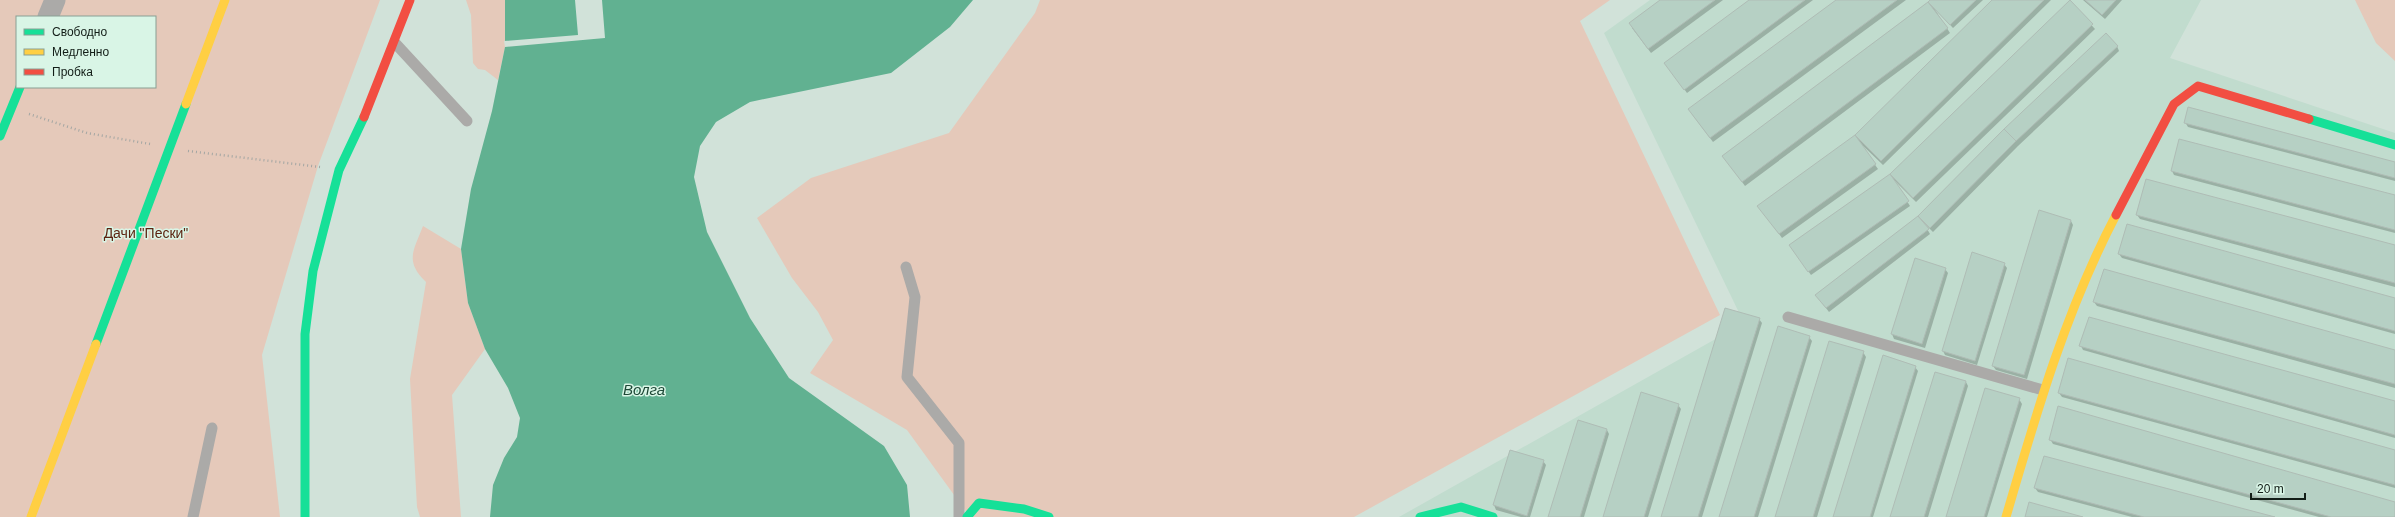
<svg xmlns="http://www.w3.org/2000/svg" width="2395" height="517" viewBox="0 0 2395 517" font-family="Arial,sans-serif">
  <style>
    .built { fill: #c1dcce }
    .green { fill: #e5c9ba; fill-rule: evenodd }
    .water { fill: #61b191 }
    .pier { fill: #d1e2d9 }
    .shadow { fill: #0003 }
    .building { fill: #b6d0c4; stroke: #afbcb5 }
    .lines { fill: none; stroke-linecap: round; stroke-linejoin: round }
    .path { stroke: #a3a6a3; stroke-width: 2.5; stroke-dasharray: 1 3; stroke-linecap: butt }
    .lane { stroke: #abaaa8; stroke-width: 11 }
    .street { stroke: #abaaa8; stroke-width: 21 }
    .fast { stroke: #16e098; stroke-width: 9 }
    .slow { stroke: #ffcf43; stroke-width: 9 }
    .jam { stroke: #f24e42; stroke-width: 9 }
    .labels { text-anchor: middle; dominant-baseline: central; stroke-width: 3; stroke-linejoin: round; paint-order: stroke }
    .park-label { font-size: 14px; fill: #5c2411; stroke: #d9f5e6 }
    .water-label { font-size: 15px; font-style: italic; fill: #1d4836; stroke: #d9f5e6 }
  </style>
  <rect width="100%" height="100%" fill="#d1e2d9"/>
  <path class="built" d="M 1650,0 L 2201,0 L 2170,58 L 2395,133 L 2395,517 L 1399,517 L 1744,323 L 1604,33 Z"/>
  <g class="green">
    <path d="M 0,0 L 380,0 L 318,166 L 262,355 L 280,517 L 0,517 ZM 17,17 L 155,17 L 155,87 L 17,87 Z"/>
    <path d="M 466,0 L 505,0 L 505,47 L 498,80 L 485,70 L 478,69 L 473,63 L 471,15 Z"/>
    <path d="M 1040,0 L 1610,0 L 1580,21 L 1720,315 L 1354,517 L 970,517 L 907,430 L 810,373 L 833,340 L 818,312 L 792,278 L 757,218 L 811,178 L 949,133 L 1035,13 Z"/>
    <path d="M 2355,0 L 2395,0 L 2395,61 L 2376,43 Z"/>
    <path d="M 423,226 L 461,249 L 468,303 L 485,349 L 452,395 L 461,517 L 420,517 L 417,507 L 410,379 L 426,282 C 404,261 414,250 423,226 Z"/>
  </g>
  <path class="water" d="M 505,0 L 973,0 L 950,27 L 891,73 L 750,102 L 716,122 L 700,146 L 694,177 L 707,232 L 750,318 L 789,378 L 884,446 L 907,485 L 910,517 L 490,517 L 493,485 L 504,458 L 517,437 L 520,418 L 508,388 L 485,349 L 468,303 L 461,249 L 471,189 L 492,111 L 505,47 Z"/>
  <path class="pier" d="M 575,0 L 602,0 L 605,38 L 505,47 L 504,41 L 578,35 Z"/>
  <g class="shadow">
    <path d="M 1662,0 L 1723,0 L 1651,53 L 1632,28 Z"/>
    <path d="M 1751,0 L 1813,0 L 1687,93 L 1668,67 Z"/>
    <path d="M 1838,0 L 1906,0 L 1713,142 L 1692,114 Z"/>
    <path d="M 1931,0 L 1983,0 L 1953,28 L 1934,8 L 1950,33 L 1745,186 L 1723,156 Z"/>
    <path d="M 1993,0 L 2051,0 L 1883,165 L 1859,142 L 1878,169 L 1782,238 L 1759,206 L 1856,136 Z"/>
    <path d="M 2083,0 L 2122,0 L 2105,19 Z"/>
    <path d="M 2070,2 L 2095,29 L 1916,202 L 1894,180 L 1910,206 L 1811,275 L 1793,249 L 1890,175 Z"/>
    <path d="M 2117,46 L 2119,51 L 2018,146 L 1933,232 L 1923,222 L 1930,234 L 1829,312 L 1816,295 L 1919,217 Z"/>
    <path d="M 2185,122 L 2395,163 L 2395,181 L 2188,127 Z"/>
    <path d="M 2172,171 L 2395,196 L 2395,233 L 2174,175 Z"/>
    <path d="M 2137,215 L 2395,246 L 2395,287 L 2140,219 Z"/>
    <path d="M 2071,221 L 2073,225 L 2027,379 L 1996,370 L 1993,366 Z"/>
    <path d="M 2119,254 L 2395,299 L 2395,334 L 2122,258 Z"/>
    <path d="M 1915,260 L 1945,269 L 1948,273 L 1925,348 L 1894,339 L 1892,334 Z"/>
    <path d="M 2004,264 L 2007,268 L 1977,365 L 1945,355 L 1943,351 Z"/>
    <path d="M 2094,302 L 2395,351 L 2395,388 L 2097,306 Z"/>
    <path d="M 1759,319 L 1762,323 L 1702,517 L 1662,517 Z"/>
    <path d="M 1809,337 L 1812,341 L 1758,517 L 1720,517 Z"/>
    <path d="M 2081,346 L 2395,402 L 2395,438 L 2083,350 Z"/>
    <path d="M 1863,352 L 1866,357 L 1817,517 L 1776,517 Z"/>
    <path d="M 1915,367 L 1918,371 L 1873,517 L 1834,517 Z"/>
    <path d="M 1966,382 L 1968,386 L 1928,517 L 1891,517 Z"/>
    <path d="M 2059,393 L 2395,451 L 2395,488 L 2062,397 Z"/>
    <path d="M 2019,399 L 2022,404 L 1987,517 L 1947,517 Z"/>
    <path d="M 1678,405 L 1681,409 L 1648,517 L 1604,517 Z"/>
    <path d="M 1607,430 L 1609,434 L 1584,517 L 1549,517 Z"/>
    <path d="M 2050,439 L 2395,503 L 2395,517 L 2319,517 L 2053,444 Z"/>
    <path d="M 1543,461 L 1546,465 L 1530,517 L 1521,517 L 1496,510 L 1494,505 Z"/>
    <path d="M 2035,488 L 2271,517 L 2132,517 L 2038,492 Z"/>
  </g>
  <g class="building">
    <path d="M 1660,0 L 1715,0 L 1648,49 L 1629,23 Z"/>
    <path d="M 1749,0 L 1805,0 L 1684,90 L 1664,63 Z"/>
    <path d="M 1836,0 L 1897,0 L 1710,138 L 1688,109 Z"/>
    <path d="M 1930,0 L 1976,0 L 1950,25 L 1928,2 Z"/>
    <path d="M 1992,0 L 2044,0 L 1881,161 L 1855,135 Z"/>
    <path d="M 2070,0 L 2093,24 L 1913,198 L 1890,174 Z"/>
    <path d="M 2085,0 L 2116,0 L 2102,15 Z"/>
    <path d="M 1928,2 L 1948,28 L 1742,182 L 1722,156 Z"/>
    <path d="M 2106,33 L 2118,46 L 2016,141 L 2004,129 Z"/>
    <path d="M 2188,107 L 2395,162 L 2395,178 L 2184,123 Z"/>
    <path d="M 2004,129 L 2016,141 L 1930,228 L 1918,216 Z"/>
    <path d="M 1855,135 L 1876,164 L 1779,234 L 1757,206 Z"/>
    <path d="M 2179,139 L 2395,195 L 2395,230 L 2171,171 Z"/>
    <path d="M 1890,174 L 1909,201 L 1808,272 L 1789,245 Z"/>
    <path d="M 2146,179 L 2395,245 L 2395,283 L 2136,215 Z"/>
    <path d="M 2039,210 L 2071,220 L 2024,375 L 1992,366 Z"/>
    <path d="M 1918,216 L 1929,229 L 1826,308 L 1815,295 Z"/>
    <path d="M 2127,224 L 2395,298 L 2395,331 L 2118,254 Z"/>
    <path d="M 1972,252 L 2005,263 L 1975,361 L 1942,351 Z"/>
    <path d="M 1915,258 L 1946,268 L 1922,344 L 1891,334 Z"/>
    <path d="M 2104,269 L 2395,350 L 2395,384 L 2093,302 Z"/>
    <path d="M 1725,308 L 1760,318 L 1698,517 L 1661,517 Z"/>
    <path d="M 2089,317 L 2395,401 L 2395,435 L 2079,346 Z"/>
    <path d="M 1778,326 L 1810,336 L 1754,517 L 1719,517 Z"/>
    <path d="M 1829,341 L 1864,351 L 1813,517 L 1775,517 Z"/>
    <path d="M 1883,355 L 1916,366 L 1870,517 L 1833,517 Z"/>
    <path d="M 2068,358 L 2395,450 L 2395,485 L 2058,393 Z"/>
    <path d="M 1935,372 L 1966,381 L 1924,517 L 1890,517 Z"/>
    <path d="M 1985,388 L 2020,398 L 1984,517 L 1946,517 Z"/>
    <path d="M 1641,392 L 1679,404 L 1644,517 L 1603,517 Z"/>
    <path d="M 2058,406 L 2395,502 L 2395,517 L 2331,517 L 2049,440 Z"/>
    <path d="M 1578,420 L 1607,429 L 1580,517 L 1548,517 Z"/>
    <path d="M 1510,450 L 1544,460 L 1527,516 L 1493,505 Z"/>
    <path d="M 2044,456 L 2275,517 L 2144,517 L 2034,488 Z"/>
    <path d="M 2029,502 L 2083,517 L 2025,517 Z"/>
  </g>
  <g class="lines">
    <g class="path">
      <path d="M 29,114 L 87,133 L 150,144"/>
      <path d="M 188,151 L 320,167"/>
    </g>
    <g class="lane">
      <path d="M 395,43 L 467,121"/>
      <path d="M 906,267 L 915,297 L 907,377 L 959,443 L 959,517"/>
      <path d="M 1788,317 L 2043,390"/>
      <path d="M 193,517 L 212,428"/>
    </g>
    <path class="street" d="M 48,17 L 55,0"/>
    <g class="fast">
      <path d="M 2309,119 L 2395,145"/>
      <path d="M 0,136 L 20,87"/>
      <path d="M 96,344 L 186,104"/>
      <path d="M 305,517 L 305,334 L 313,271 L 339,170 L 364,117"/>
      <path d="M 967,517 L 979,503 L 1024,509 L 1049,517"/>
      <path d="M 1420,517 L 1461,507 L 1493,517"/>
    </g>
    <g class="slow">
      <path d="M 186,104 L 225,0"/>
      <path d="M 31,517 L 96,344"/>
      <path d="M 2006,517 C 2036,414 2066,310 2116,215"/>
    </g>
    <g class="jam">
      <path d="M 364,117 L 410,0"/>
      <path d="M 2116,215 L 2174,104 L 2198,86 L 2309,119"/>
    </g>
  </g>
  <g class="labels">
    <g class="park-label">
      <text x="146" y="233">Дачи "Пески"</text>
    </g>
    <g class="water-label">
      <text x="644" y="389">Волга</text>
    </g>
  </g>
  <rect x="16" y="16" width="140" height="72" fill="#d9f5e6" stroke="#899f93"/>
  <rect x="24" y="29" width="20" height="6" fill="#16e098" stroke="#899f93"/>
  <text x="52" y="36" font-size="12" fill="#121d17">Свободно</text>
  <rect x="24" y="49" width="20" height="6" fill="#ffcf43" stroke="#899f93"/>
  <text x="52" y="56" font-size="12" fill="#121d17">Медленно</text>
  <rect x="24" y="69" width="20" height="6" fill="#f24e42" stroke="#899f93"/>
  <text x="52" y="76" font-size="12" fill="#121d17">Пробка</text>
  <path d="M2251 493v6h54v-6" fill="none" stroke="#121d17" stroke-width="2"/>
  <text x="2257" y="493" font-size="12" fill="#121d17" stroke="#d9f5e6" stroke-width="3" paint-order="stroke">20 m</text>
</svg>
